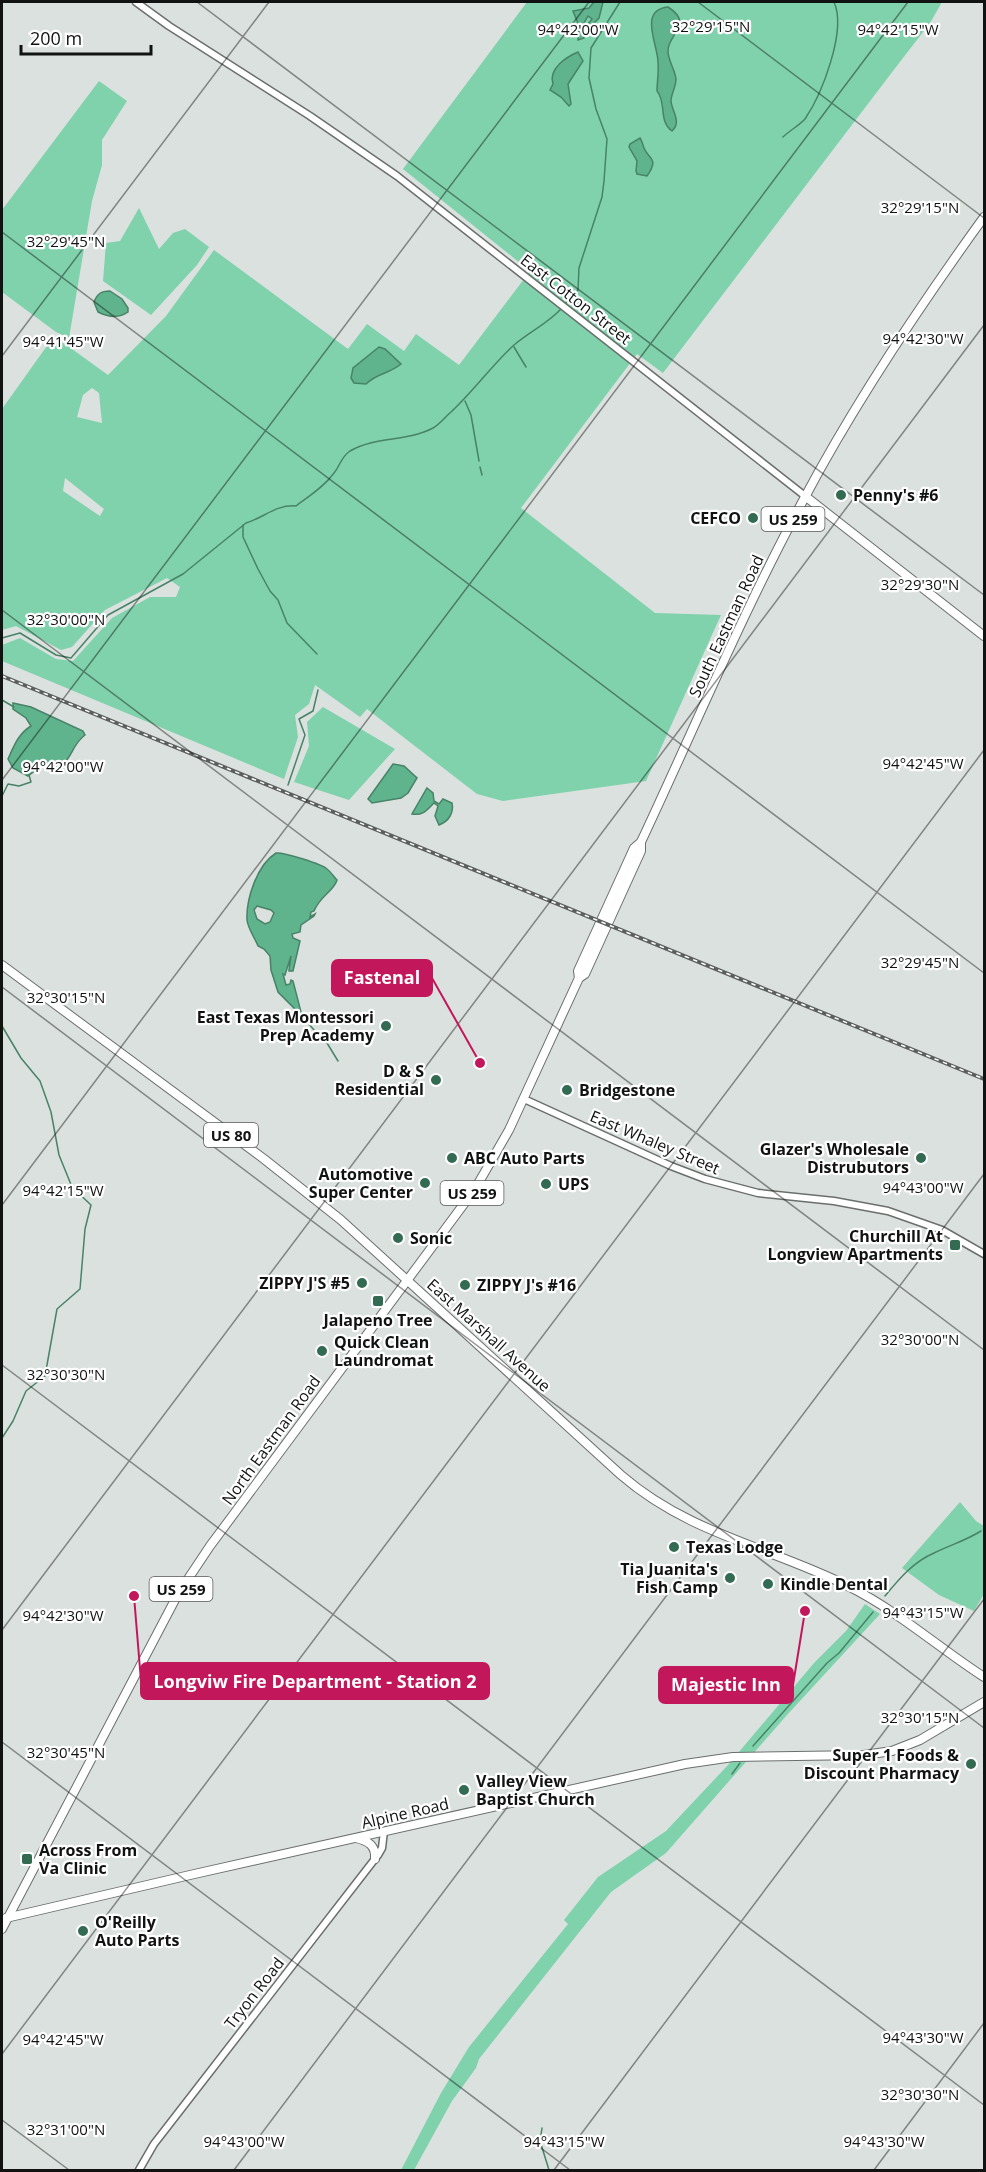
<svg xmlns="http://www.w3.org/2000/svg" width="986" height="2172" viewBox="0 0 986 2172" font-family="'Open Sans',sans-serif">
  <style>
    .green { fill: #7fd2ac; fill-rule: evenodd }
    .water { fill: #5fb38d; stroke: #488368; stroke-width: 1.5; fill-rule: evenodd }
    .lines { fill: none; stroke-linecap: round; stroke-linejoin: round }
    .stream { stroke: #488368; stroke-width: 1.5 }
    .minor-casing { stroke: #6a6f6c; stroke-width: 9 }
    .major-casing { stroke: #6a6f6c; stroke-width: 10 }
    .minor { stroke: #fff; stroke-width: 6 }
    .major { stroke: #fff; stroke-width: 8 }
    .rail-casing { stroke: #5b5f5d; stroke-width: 4 }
    .rail { stroke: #fff; stroke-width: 1.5; stroke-dasharray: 4.5; stroke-linecap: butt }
    .ticks { fill: none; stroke: #111312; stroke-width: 1.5; stroke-opacity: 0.45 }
    .poi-dot { fill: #326a52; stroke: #fff; stroke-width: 2 }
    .labels { text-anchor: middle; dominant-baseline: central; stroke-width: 4.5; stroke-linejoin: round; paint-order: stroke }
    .shield { fill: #fff; stroke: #585a59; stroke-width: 1.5 }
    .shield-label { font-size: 15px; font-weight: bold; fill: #111312 }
    .street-label { font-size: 16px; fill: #111312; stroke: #fff }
    .poi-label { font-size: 16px; font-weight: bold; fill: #111312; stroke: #fff; text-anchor: start }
    .ticks-label { font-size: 15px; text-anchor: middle; fill: #111312; stroke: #fff; stroke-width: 4.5; stroke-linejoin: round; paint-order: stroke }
    .leader { fill: none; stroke: #c2185b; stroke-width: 2 }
    .callout-dot { fill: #c2185b; stroke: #fff; stroke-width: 2 }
    .callout { fill: #c2185b; stroke: #c2185b; stroke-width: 2 }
    .callout-label { font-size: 18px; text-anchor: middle; font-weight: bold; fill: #fff }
  </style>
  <rect width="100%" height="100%" fill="#dbe1de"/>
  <g class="green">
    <path d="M 527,2 L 942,2 L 930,23 L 896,67 L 663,373 L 637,354 L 521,508 L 655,613 L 721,615 L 646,781 L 503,801 L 477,794 L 367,709 L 360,717 L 315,685 L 309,704 L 295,715 L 298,737 L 284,779 L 2,661 L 2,645 L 20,638 L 56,659 L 73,661 L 112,618 L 150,597 L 176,597 L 180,587 L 167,578 L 105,610 L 72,647 L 61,650 L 16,626 L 2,630 L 2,409 L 54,336 L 108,375 L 166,316 L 214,250 L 348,349 L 367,324 L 404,351 L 416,334 L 459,365 L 530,271 L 403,169 ZM 92,388 L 99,393 L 102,423 L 77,417 L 83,395 ZM 65,478 L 104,509 L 100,516 L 63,491 Z"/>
    <path d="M 99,81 L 127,101 L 102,140 L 102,165 L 92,201 L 69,338 L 56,332 L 2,292 L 2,210 Z"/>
    <path d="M 139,208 L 159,249 L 173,233 L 185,229 L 209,247 L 197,265 L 151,315 L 103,281 L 106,243 L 120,241 Z"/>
    <path d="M 323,707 L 395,749 L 349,800 L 294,782 L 309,746 L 307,722 Z"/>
    <path d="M 960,1502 L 976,1521 L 984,1526 L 984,1594 L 974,1611 L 939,1595 L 902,1568 Z"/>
    <path d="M 865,1604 L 880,1614 L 787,1715 L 666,1853 L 611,1892 L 479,2059 L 476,2068 L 452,2101 L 414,2170 L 401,2170 L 441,2093 L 469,2047 L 568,1924 L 564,1920 L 598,1877 L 666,1831 L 728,1765 L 814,1663 L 846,1631 Z"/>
  </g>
  <g class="water">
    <path d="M 594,2 L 603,2 L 599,18 L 588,29 L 587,25 L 592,19 L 588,16 L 583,25 L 584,38 L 578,40 L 579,26 L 573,11 L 589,8 Z"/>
    <path d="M 668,7 C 695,24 667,35 668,51 C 668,61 675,69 676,79 C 676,87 671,94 671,101 C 672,112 682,122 672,131 C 658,121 667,103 657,91 C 657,82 659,72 658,62 C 658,45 638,10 668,7 Z"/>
    <path d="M 578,52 L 583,61 L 568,84 L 571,104 L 569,106 L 561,97 L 550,90 L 553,84 C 548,69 566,57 578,52 Z"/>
    <path d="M 640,138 C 642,141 643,145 644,148 C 648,159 660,158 647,176 L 637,174 L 636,171 L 637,161 L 629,147 L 630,144 Z"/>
    <path d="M 110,291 L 122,299 L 128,308 L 128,312 C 118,319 108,317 98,312 L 94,302 C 97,294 101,291 110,291 Z"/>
    <path d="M 379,347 L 385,349 L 401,364 C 389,374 377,373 366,384 L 354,383 L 351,378 L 353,368 Z"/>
    <path d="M 13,703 L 31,707 L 83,731 L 85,735 C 66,749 75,771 41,766 L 28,776 L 13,768 L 8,759 C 14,746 18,734 31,726 L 26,718 L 13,709 Z"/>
    <path d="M 393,764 L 404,766 L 417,778 L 408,793 L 401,798 L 372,803 L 368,799 Z"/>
    <path d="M 427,788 L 433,793 L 434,801 L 439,804 L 443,799 L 452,803 C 454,813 449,821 439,825 L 435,816 L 438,806 L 434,803 C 427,810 423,816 412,814 Z"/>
    <path d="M 276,853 C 283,852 322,864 327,869 C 331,872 334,877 337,880 C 334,891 320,896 314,911 L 311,912 L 310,917 L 315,914 L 314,916 L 301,925 L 300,932 L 292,934 L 293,938 L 300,941 L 293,971 L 289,971 L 289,970 L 291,956 L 285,975 L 283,974 L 286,985 L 290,984 L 291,980 L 293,981 L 301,1012 L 299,1013 L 278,992 L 271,970 L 270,956 L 264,949 L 258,946 C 255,938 248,929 247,920 C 246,899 257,865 276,853 ZM 257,906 L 271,910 L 274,913 L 270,922 L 265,924 L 257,919 L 254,910 Z"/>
  </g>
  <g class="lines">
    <g class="stream">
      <path d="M 783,137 C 789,131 801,124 805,119 C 822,94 847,30 834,2"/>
      <path d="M 564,305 L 578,290 L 579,268 L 602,197 L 604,181 L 607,139 L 596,109 L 589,78 L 591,48 L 620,2"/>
      <path d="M 514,347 L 526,367"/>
      <path d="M 465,401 L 471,415 L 479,461"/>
      <path d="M 480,467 L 482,475"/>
      <path d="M 243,525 L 243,537 L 258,569 L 270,591 L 278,600 L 287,623 L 317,654"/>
      <path d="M 2,638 L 20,633 L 56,655 L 71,658 L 108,615 L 183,574 L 246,523 C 263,518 277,504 296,506 C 309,496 324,487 334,473 C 340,466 341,457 350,451 C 375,436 407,442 433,428 C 440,424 445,417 451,412 C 473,392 491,366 514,345 C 529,332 547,324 561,309"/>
      <path d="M 2,700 L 14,707"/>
      <path d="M 288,785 L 305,735 L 299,719 L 313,711 L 318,690"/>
      <path d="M 2,796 L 8,784 L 19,786 L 31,782 L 29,775"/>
      <path d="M 304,1018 L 314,1030"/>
      <path d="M 2,1026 L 21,1058 L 40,1081 L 51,1112 L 59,1155 L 72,1187 L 91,1205 L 85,1229 L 80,1289 L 57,1309 L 45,1376 L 26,1391 L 13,1421 L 2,1438"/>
      <path d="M 327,1043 L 338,1061"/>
      <path d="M 885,1596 C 899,1579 913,1562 934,1553 C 950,1545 965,1541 981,1531"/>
      <path d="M 753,1746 L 827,1663 L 839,1653 L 873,1612"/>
      <path d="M 732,1774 L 740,1763"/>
      <path d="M 542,2128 L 540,2141 L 549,2170"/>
    </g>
    <defs>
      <g id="minor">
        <path d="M 136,2 L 169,26 L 310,116 L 397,176 L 805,496"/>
        <path d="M 524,1099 L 671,1166 L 705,1179 L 758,1193 L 834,1201 L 888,1211 L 942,1230 L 984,1254"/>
        <path d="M 139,2170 L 154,2144 L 378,1855 L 382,1848 L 384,1831"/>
      </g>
      <g id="major">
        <path d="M 805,496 L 984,636"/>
        <path d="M 2,965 L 264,1159 L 341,1220 L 621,1475 C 689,1534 770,1547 848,1586 C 898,1611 939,1648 984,1677"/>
        <path d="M 579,978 L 585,974 L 641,851 L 641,842"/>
        <path d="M 356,1838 C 369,1841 376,1846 375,1859"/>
        <path d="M 6,1918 L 190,1875 L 685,1764 L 733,1757 L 864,1755 L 892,1751 L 920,1740 L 984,1702"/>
        <path d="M 2,1929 L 178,1594 L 210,1546 L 475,1189 L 509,1130 L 579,978 L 578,971 L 634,848 L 641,842 C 695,727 744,609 805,497 C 857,399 919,307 984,217"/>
      </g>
    </defs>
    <use href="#minor" class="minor-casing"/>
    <use href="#major" class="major-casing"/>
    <use href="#minor" class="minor"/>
    <use href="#major" class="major"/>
    <defs>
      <path id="rail" d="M 2,676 L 984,1079"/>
    </defs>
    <use href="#rail" class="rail-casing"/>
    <use href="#rail" class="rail"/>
  </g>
  <path class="ticks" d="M 197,2 L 984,595M 698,2 L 984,218M 2,232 L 984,973M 2,356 L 269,2M 2,610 L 984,1350M 2,780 L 589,2M 2,987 L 984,1728M 2,1205 L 908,2M 2,1365 L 984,2105M 2,1630 L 984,325M 2,1742 L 570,2170M 2,2054 L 984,750M 2,2120 L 69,2170M 234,2170 L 984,1174M 554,2170 L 984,1599M 874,2170 L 984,2023"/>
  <g class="poi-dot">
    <circle cx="841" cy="495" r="6"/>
    <circle cx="753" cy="518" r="6"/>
    <circle cx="386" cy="1026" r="6"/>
    <circle cx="436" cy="1080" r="6"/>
    <circle cx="567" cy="1090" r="6"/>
    <circle cx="452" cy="1158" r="6"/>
    <circle cx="921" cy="1158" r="6"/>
    <circle cx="425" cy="1183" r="6"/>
    <circle cx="546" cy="1184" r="6"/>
    <circle cx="398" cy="1238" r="6"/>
    <rect x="949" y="1239" width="12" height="12" rx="3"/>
    <circle cx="362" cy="1283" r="6"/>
    <circle cx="465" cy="1285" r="6"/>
    <rect x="372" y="1295" width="12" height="12" rx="3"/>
    <circle cx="322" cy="1351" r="6"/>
    <circle cx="674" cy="1547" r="6"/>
    <circle cx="730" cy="1578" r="6"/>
    <circle cx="768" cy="1584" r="6"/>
    <circle cx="971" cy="1764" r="6"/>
    <circle cx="464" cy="1790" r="6"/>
    <rect x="21" y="1853" width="12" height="12" rx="3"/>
    <circle cx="83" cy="1931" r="6"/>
  </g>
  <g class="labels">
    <g class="shield">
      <rect x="761.5" y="507" width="63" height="24" rx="4.5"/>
      <rect x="204" y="1123" width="54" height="24" rx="4.5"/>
      <rect x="440.5" y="1181" width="63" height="24" rx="4.5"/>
      <rect x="149.5" y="1577" width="63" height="24" rx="4.5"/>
    </g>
    <g class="shield-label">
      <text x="793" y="519">US 259</text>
      <text x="231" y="1135">US 80</text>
      <text x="472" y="1193">US 259</text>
      <text x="181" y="1589">US 259</text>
    </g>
    <g class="street-label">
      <text transform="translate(576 299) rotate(38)">East Cotton Street</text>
      <text transform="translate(726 626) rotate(-65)">South Eastman Road</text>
      <text transform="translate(655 1142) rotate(23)">East Whaley Street</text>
      <text transform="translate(489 1335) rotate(42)">East Marshall Avenue</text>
      <text transform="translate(271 1440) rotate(-54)">North Eastman Road</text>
      <text transform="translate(405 1813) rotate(-13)">Alpine Road</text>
      <text transform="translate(254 1993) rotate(-52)">Tryon Road</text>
    </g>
    <g class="poi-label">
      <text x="853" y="495">Penny's #6</text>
      <text x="741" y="518" text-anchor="end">CEFCO</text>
      <text x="374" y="1017" text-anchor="end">East Texas Montessori<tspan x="374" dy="18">Prep Academy</tspan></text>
      <text x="424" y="1071" text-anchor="end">D &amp; S<tspan x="424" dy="18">Residential</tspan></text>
      <text x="579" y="1090">Bridgestone</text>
      <text x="909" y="1149" text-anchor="end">Glazer's Wholesale<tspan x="909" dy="18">Distrubutors</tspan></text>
      <text x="464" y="1158">ABC Auto Parts</text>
      <text x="413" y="1174" text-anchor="end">Automotive<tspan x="413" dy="18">Super Center</tspan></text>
      <text x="558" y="1184">UPS</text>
      <text x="943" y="1236" text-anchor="end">Churchill At<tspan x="943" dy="18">Longview Apartments</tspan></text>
      <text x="410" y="1238">Sonic</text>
      <text x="350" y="1283" text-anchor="end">ZIPPY J'S #5</text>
      <text x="477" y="1285">ZIPPY J's #16</text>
      <text x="378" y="1320" text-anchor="middle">Jalapeno Tree</text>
      <text x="334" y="1342">Quick Clean<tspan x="334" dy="18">Laundromat</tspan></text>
      <text x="686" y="1547">Texas Lodge</text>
      <text x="718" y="1569" text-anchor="end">Tia Juanita's<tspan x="718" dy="18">Fish Camp</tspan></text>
      <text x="780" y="1584">Kindle Dental</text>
      <text x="959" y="1755" text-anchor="end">Super 1 Foods &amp;<tspan x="959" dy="18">Discount Pharmacy</tspan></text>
      <text x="476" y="1781">Valley View<tspan x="476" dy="18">Baptist Church</tspan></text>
      <text x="39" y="1850">Across From<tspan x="39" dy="18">Va Clinic</tspan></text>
      <text x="95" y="1922">O'Reilly<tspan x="95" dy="18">Auto Parts</tspan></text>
    </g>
  </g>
  <g class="ticks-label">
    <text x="711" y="32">32°29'15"N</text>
    <text x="578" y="35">94°42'00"W</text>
    <text x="898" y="35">94°42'15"W</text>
    <text x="920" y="213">32°29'15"N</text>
    <text x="66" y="247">32°29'45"N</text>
    <text x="923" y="344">94°42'30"W</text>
    <text x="63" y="347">94°41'45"W</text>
    <text x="920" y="590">32°29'30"N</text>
    <text x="66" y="625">32°30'00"N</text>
    <text x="923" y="769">94°42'45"W</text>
    <text x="63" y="772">94°42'00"W</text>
    <text x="920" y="968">32°29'45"N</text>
    <text x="66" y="1003">32°30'15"N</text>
    <text x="923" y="1193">94°43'00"W</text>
    <text x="63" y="1196">94°42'15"W</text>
    <text x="920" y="1345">32°30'00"N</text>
    <text x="66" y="1380">32°30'30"N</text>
    <text x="923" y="1618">94°43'15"W</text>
    <text x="63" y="1621">94°42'30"W</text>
    <text x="920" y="1723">32°30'15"N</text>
    <text x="66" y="1758">32°30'45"N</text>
    <text x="923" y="2043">94°43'30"W</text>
    <text x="63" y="2045">94°42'45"W</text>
    <text x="920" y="2100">32°30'30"N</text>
    <text x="66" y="2135">32°31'00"N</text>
    <text x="244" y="2147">94°43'00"W</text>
    <text x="564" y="2147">94°43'15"W</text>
    <text x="884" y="2147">94°43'30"W</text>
  </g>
  <path class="leader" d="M480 1063L432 978M134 1596L141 1681M805 1611L793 1685"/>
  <g class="callout-dot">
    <circle cx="480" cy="1063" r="6"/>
    <circle cx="134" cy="1596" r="6"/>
    <circle cx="805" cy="1611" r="6"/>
  </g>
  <g class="callout">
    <rect x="332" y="960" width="100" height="36" rx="6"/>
    <rect x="141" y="1663" width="348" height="36" rx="6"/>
    <rect x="659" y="1667" width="134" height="36" rx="6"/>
  </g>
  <g class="callout-label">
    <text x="382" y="984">Fastenal</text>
    <text x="315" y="1688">Longviw Fire Department - Station 2</text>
    <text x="726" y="1691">Majestic Inn</text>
  </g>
  <rect width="986" height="2172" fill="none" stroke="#111312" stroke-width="6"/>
  <path d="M21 45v9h130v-9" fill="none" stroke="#111312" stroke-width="3"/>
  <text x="30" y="45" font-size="18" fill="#111312" stroke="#ffffff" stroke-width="4.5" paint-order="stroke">200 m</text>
</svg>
